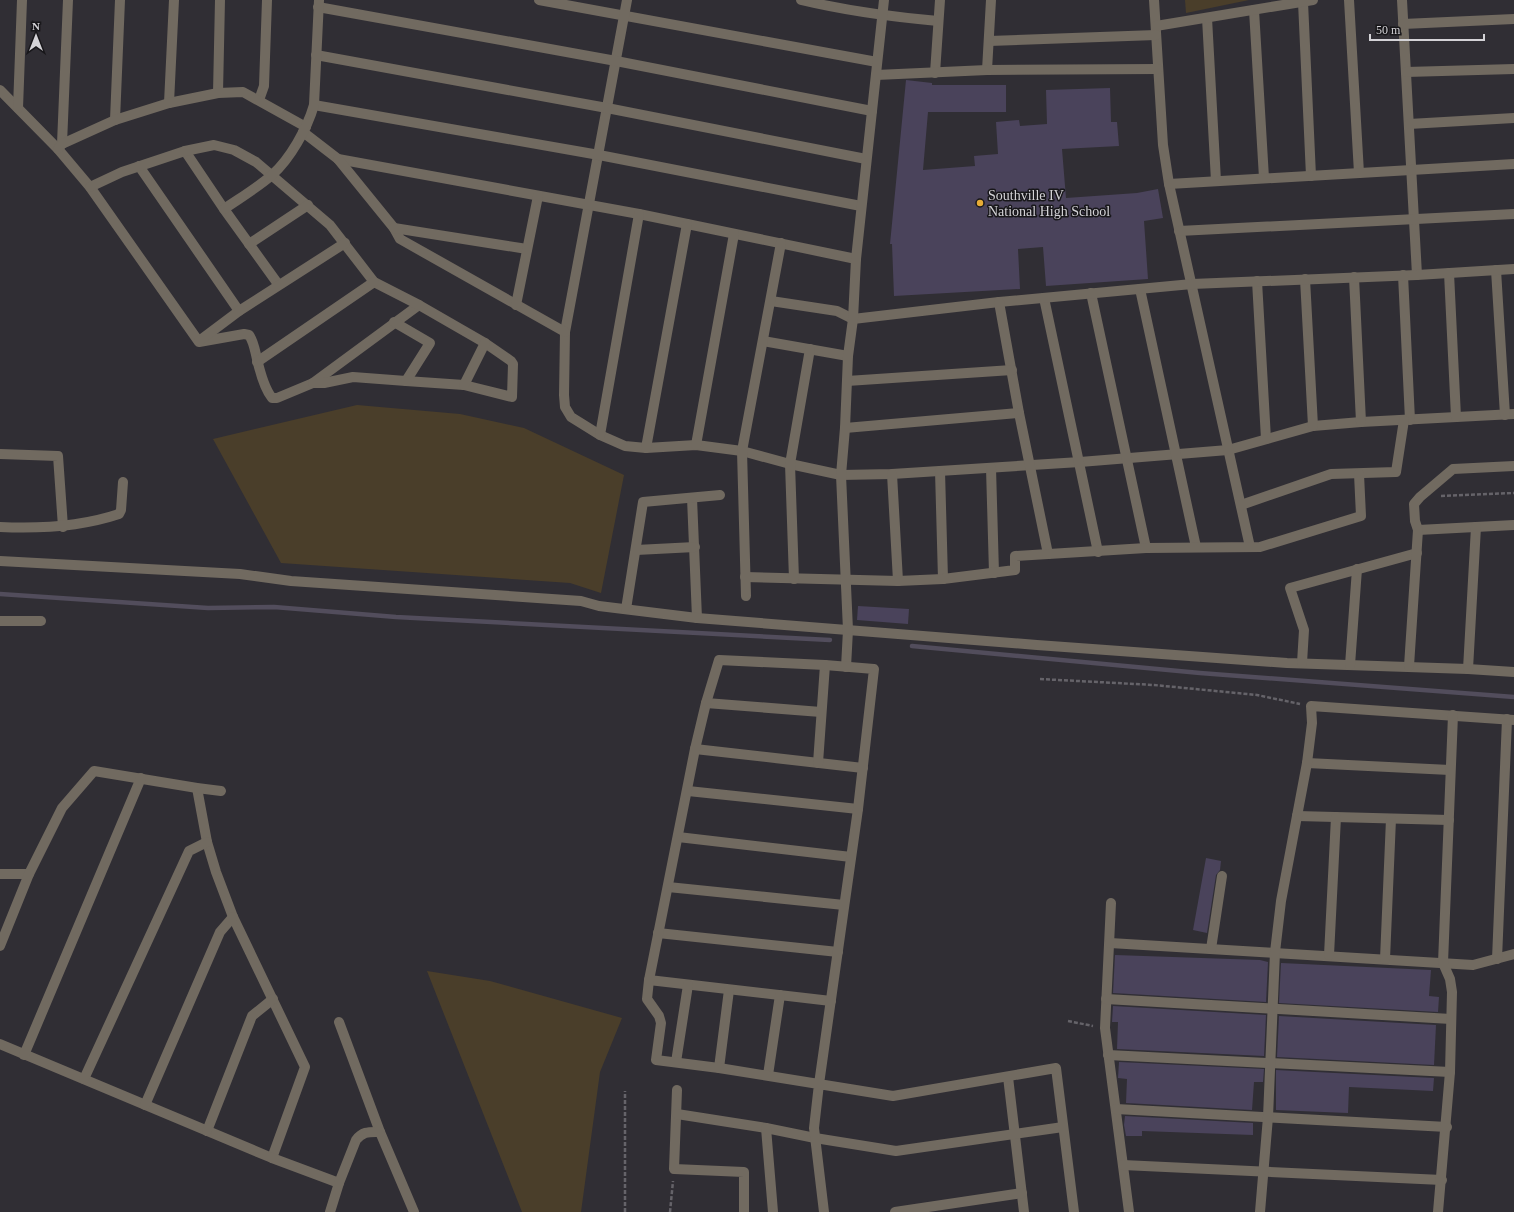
<svg xmlns="http://www.w3.org/2000/svg" width="1514" height="1212" viewBox="0 0 1514 1212" font-family="Georgia,serif">
  <style>
    .green { fill: #4a3e2a }
    .lines { fill: none; stroke-linecap: round; stroke-linejoin: round }
    .stream { stroke: #524d5c; stroke-width: 4.5 }
    .building { fill: #4a435b }
    .path { stroke: #656369; stroke-width: 2.5; stroke-dasharray: 4 2; stroke-linecap: butt }
    .minor { stroke: #716a60; stroke-width: 10 }
    .poi-dot { fill: #e7ac36; stroke: #18171a; stroke-width: 1.5 }
    .labels { text-anchor: middle; dominant-baseline: central; stroke-width: 3; stroke-linejoin: round; paint-order: stroke }
    .poi-label { font-size: 14px; fill: #d4d3d7; stroke: #18171a; text-anchor: start }
  </style>
  <rect width="100%" height="100%" fill="#302e34"/>
  <g class="green">
    <path d="M 1185,0 L 1249,0 L 1186,13 Z"/>
    <path d="M 357,405 L 460,414 L 524,428 L 624,475 L 601,593 L 570,583 L 281,563 L 213,439 Z"/>
    <path d="M 427,971 L 490,981 L 622,1018 L 600,1072 L 581,1212 L 522,1212 Z"/>
  </g>
  <g class="lines">
    <g class="stream">
      <path d="M 0,594 L 208,608 L 274,607 L 396,617 L 830,640"/>
      <path d="M 912,646 L 1200,673 L 1514,697"/>
    </g>
  </g>
  <g class="building">
    <path d="M 906,80 L 932,83 L 932,85 L 1006,85 L 1006,112 L 928,112 L 923,170 L 975,166 L 974,156 L 998,154 L 996,122 L 1019,120 L 1020,126 L 1047,124 L 1046,90 L 1110,88 L 1111,122 L 1117,122 L 1119,146 L 1062,149 L 1066,198 L 1137,193 L 1158,189 L 1163,218 L 1144,221 L 1148,279 L 1046,286 L 1043,247 L 1018,249 L 1020,289 L 894,296 L 892,244 L 890,244 Z"/>
    <path d="M 858,606 L 909,609 L 908,624 L 857,620 Z"/>
    <path d="M 1206,858 L 1221,861 L 1220,870 L 1216,875 L 1207,933 L 1193,930 Z"/>
    <path d="M 1115,955 L 1260,960 L 1268,962 L 1266,1002 L 1113,993 Z"/>
    <path d="M 1281,963 L 1431,970 L 1429,996 L 1439,997 L 1438,1012 L 1279,1003 Z"/>
    <path d="M 1113,1006 L 1266,1015 L 1264,1056 L 1117,1049 L 1118,1022 L 1112,1022 Z"/>
    <path d="M 1279,1016 L 1436,1025 L 1434,1065 L 1277,1057 Z"/>
    <path d="M 1119,1062 L 1264,1069 L 1263,1082 L 1254,1082 L 1252,1110 L 1126,1103 L 1127,1079 L 1118,1078 Z"/>
    <path d="M 1276,1070 L 1434,1078 L 1433,1091 L 1349,1087 L 1348,1113 L 1276,1110 Z"/>
    <path d="M 1125,1116 L 1253,1123 L 1253,1135 L 1142,1131 L 1142,1136 L 1126,1136 L 1124,1125 Z"/>
  </g>
  <g class="lines">
    <g class="path">
      <path d="M 1441,496 L 1514,493"/>
      <path d="M 1040,679 L 1154,685 L 1257,695 L 1300,704"/>
      <path d="M 1068,1021 L 1093,1026"/>
      <path d="M 625,1212 L 625,1091"/>
      <path d="M 670,1212 L 673,1181"/>
    </g>
    <g class="minor">
      <path d="M 539,0 L 877,62"/>
      <path d="M 627,0 L 565,332 L 564,395 L 565,407 L 571,417 L 600,435 L 625,446 L 646,448 L 696,445 L 742,451 L 790,464 L 841,475 L 892,474 L 1080,462 L 1228,450 L 1313,426 L 1361,422 L 1514,414"/>
      <path d="M 801,0 C 847,11 892,17 938,21"/>
      <path d="M 1154,0 L 1163,145 L 1169,184 L 1250,547"/>
      <path d="M 1349,0 L 1359,173"/>
      <path d="M 1402,0 L 1417,275"/>
      <path d="M 1303,2 L 1311,176"/>
      <path d="M 318,7 L 616,61 L 872,111"/>
      <path d="M 1254,10 L 1264,178"/>
      <path d="M 1207,18 L 1216,181"/>
      <path d="M 1403,24 L 1514,19"/>
      <path d="M 1156,26 L 1313,0"/>
      <path d="M 989,41 L 1156,35"/>
      <path d="M 316,55 L 607,108 L 866,159"/>
      <path d="M 987,70 L 991,0"/>
      <path d="M 1406,72 L 1514,69"/>
      <path d="M 935,73 L 940,0"/>
      <path d="M 876,75 L 987,70 L 1158,69"/>
      <path d="M 0,90 L 58,149 L 90,187 L 199,342 L 244,334 L 249,335 C 254,342 255,351 257,359 C 260,372 264,388 272,398 L 277,398 L 313,383 L 419,305"/>
      <path d="M 218,93 L 220,0"/>
      <path d="M 259,100 L 264,86 L 267,0"/>
      <path d="M 169,103 L 174,0"/>
      <path d="M 314,105 L 599,155 L 861,206"/>
      <path d="M 18,108 L 22,0"/>
      <path d="M 115,120 L 120,0"/>
      <path d="M 1409,124 L 1514,118"/>
      <path d="M 303,132 L 338,159 L 639,214 L 856,259"/>
      <path d="M 62,144 L 68,0"/>
      <path d="M 58,149 L 62,144 L 115,120 L 169,103 L 218,93 L 243,92 L 306,127"/>
      <path d="M 185,151 L 224,209 L 278,284"/>
      <path d="M 338,159 L 394,228 L 400,239 L 565,332"/>
      <path d="M 139,166 L 239,311"/>
      <path d="M 1169,184 L 1514,164"/>
      <path d="M 90,187 L 122,172 L 185,151 L 214,145 L 234,150 L 256,162 L 330,225 L 374,282 L 419,305 L 485,343 L 511,361 L 513,364 L 512,397 L 464,385 L 406,381 L 353,377 L 324,383 L 313,383"/>
      <path d="M 224,209 C 240,198 257,188 272,175 C 290,159 307,129 314,105 L 319,0"/>
      <path d="M 394,228 L 527,249"/>
      <path d="M 1179,231 L 1514,214"/>
      <path d="M 249,244 L 308,205"/>
      <path d="M 1496,270 L 1505,415"/>
      <path d="M 1449,273 L 1456,417"/>
      <path d="M 1403,275 L 1410,420"/>
      <path d="M 1354,277 L 1361,422"/>
      <path d="M 1305,279 L 1313,426"/>
      <path d="M 1257,281 L 1266,439"/>
      <path d="M 1140,289 L 1196,547"/>
      <path d="M 1091,293 L 1146,548"/>
      <path d="M 1044,298 L 1098,552"/>
      <path d="M 771,301 L 837,311 L 853,319 L 999,302 L 1192,284 L 1417,275 L 1514,269"/>
      <path d="M 999,302 L 1019,413 L 1048,554"/>
      <path d="M 516,305 L 538,196"/>
      <path d="M 394,322 L 430,343 L 406,381"/>
      <path d="M 199,341 L 239,311 L 345,243"/>
      <path d="M 763,341 L 848,356"/>
      <path d="M 257,362 L 374,282"/>
      <path d="M 847,381 L 1012,370"/>
      <path d="M 464,385 L 485,343"/>
      <path d="M 845,428 L 1019,413"/>
      <path d="M 600,435 L 639,214"/>
      <path d="M 696,445 L 734,234"/>
      <path d="M 646,448 L 687,224"/>
      <path d="M 0,454 L 58,456 L 63,527"/>
      <path d="M 991,468 L 994,573"/>
      <path d="M 940,471 L 943,579"/>
      <path d="M 892,474 L 898,581"/>
      <path d="M 692,498 L 697,618"/>
      <path d="M 1241,505 L 1331,474 L 1396,472 L 1404,420"/>
      <path d="M 0,527 C 41,529 80,527 119,514 L 121,510 L 123,482"/>
      <path d="M 1418,530 L 1514,525"/>
      <path d="M 636,550 L 695,547"/>
      <path d="M 0,561 L 240,574 L 291,581 L 581,601 L 599,606 L 697,618 L 1037,645 L 1287,663 L 1468,669 L 1514,672"/>
      <path d="M 745,577 L 898,581 L 943,579 L 1015,570 L 1015,556 L 1146,548 L 1260,547 L 1361,516 L 1359,474"/>
      <path d="M 794,579 L 790,464 L 810,349"/>
      <path d="M 746,596 L 742,451 L 781,243"/>
      <path d="M 626,609 L 643,502 L 720,495"/>
      <path d="M 0,621 L 41,621"/>
      <path d="M 1302,663 L 1304,630 L 1290,588 L 1417,553"/>
      <path d="M 1350,665 L 1357,569"/>
      <path d="M 1409,666 L 1418,530 L 1415,521 L 1414,504 L 1420,497 L 1453,469 L 1514,466"/>
      <path d="M 846,667 L 848,630 L 841,475 L 845,428 L 848,356 L 853,319 L 856,259 L 884,0"/>
      <path d="M 1468,669 L 1476,527"/>
      <path d="M 706,703 L 821,712"/>
      <path d="M 695,749 L 863,768"/>
      <path d="M 818,763 L 825,665"/>
      <path d="M 1307,763 L 1450,770"/>
      <path d="M 197,788 L 207,842 L 216,872 L 233,917 L 305,1067 L 272,1158"/>
      <path d="M 688,791 L 858,809"/>
      <path d="M 1297,816 L 1449,820"/>
      <path d="M 678,837 L 851,857"/>
      <path d="M 0,874 L 29,874"/>
      <path d="M 668,887 L 844,905"/>
      <path d="M 1111,903 L 1105,1028 L 1129,1212"/>
      <path d="M 658,933 L 838,952"/>
      <path d="M 1110,943 L 1473,965 L 1514,954"/>
      <path d="M 0,946 L 29,874 L 62,808 L 94,771 L 197,788 L 221,791"/>
      <path d="M 1211,949 L 1222,876"/>
      <path d="M 1329,955 L 1336,817"/>
      <path d="M 1385,959 L 1391,819"/>
      <path d="M 1497,959 L 1507,719"/>
      <path d="M 649,980 L 831,1001"/>
      <path d="M 1106,999 L 1451,1019"/>
      <path d="M 339,1022 L 380,1132 L 414,1212"/>
      <path d="M 0,1044 L 272,1158 L 339,1183"/>
      <path d="M 24,1055 L 141,778"/>
      <path d="M 1108,1055 L 1450,1072"/>
      <path d="M 676,1062 L 688,985"/>
      <path d="M 719,1068 L 729,990"/>
      <path d="M 768,1075 L 780,995"/>
      <path d="M 1008,1077 L 1024,1212"/>
      <path d="M 84,1079 L 189,851 L 207,842"/>
      <path d="M 677,1090 L 674,1169 L 744,1172 L 744,1212"/>
      <path d="M 145,1105 L 220,932 L 233,917"/>
      <path d="M 1116,1109 L 1447,1127"/>
      <path d="M 677,1114 L 766,1128 L 815,1138 L 896,1151 L 1063,1127"/>
      <path d="M 766,1128 L 773,1212"/>
      <path d="M 207,1131 L 252,1016 L 273,999"/>
      <path d="M 1123,1165 L 1442,1180"/>
      <path d="M 330,1212 L 339,1183 L 356,1140 C 363,1131 369,1132 380,1132"/>
      <path d="M 824,1212 L 814,1128 L 819,1084 L 858,809 L 874,669 L 825,665 L 719,660 L 706,703 L 695,749 L 649,980 L 647,999 L 659,1016 L 661,1023 L 656,1060 L 719,1068 L 893,1096 L 1056,1068 L 1074,1212"/>
      <path d="M 895,1212 L 1022,1193"/>
      <path d="M 1260,1212 L 1268,1117 L 1275,952 L 1281,901 L 1307,763 L 1312,723 L 1311,706 L 1514,720"/>
      <path d="M 1438,1212 L 1450,1072 L 1452,992 L 1450,979 L 1443,963 L 1453,715"/>
    </g>
  </g>
  <circle class="poi-dot" cx="980" cy="203" r="4"/>
  <g class="labels">
    <g class="poi-label">
      <text x="988" y="195">Southville IV<tspan x="988" dy="16">National High School</tspan></text>
    </g>
  </g>
  <g transform="translate(36 36)" stroke="#18171a" stroke-width="3" paint-order="stroke">
  <path d="M0-3L7 15L0 10L-7 15Z" fill="#d4d3d7"/>
  <text y="-6" font-size="11" font-weight="bold" text-anchor="middle" fill="#d4d3d7">N</text>
  </g>
  <path d="M1370 34v6h114v-6" fill="none" stroke="#d4d3d7" stroke-width="2"/>
  <text x="1376" y="34" font-size="12" fill="#d4d3d7" stroke="#18171a" stroke-width="3" paint-order="stroke">50 m</text>
</svg>
